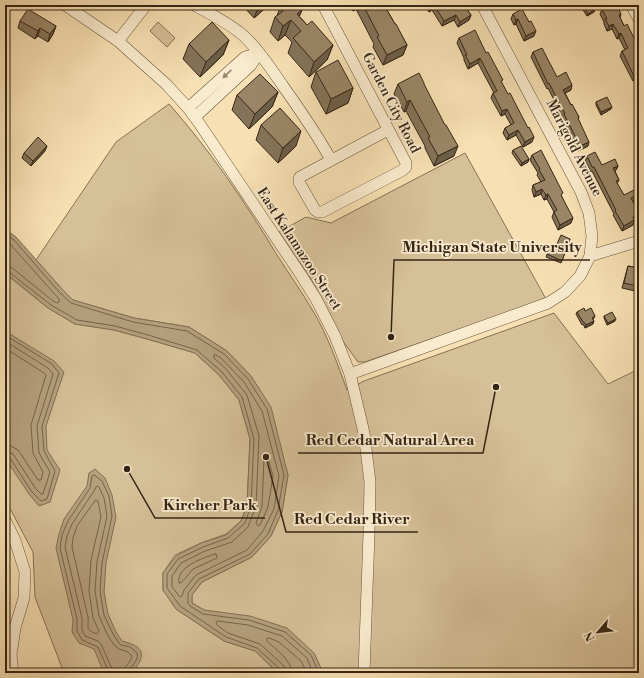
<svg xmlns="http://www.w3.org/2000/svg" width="644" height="678" viewBox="0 0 644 678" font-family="'Libre Bodoni',serif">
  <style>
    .green { fill: #d6c098; stroke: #867256 }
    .water { fill: #b5a07d; stroke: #826f53 }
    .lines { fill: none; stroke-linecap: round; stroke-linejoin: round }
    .shore { stroke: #766249; stroke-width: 1 }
    .minor-casing { stroke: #66543c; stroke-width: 12 }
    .minor { stroke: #faebce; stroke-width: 11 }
    .wall { fill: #847359; stroke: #362515 }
    .shaded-wall { fill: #6c5e48; stroke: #362515 }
    .building { fill: #9a8667; stroke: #362515 }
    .oneway { fill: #988872 }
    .labels { text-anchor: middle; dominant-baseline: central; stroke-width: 3.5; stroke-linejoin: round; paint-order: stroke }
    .street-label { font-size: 14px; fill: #362515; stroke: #faebce }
    .leader { fill: none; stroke: #362515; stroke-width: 1.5 }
    .callout-dot { fill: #362515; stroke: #faebce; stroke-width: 1.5 }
    .callout-label { font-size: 15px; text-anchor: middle; font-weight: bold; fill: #362515; stroke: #faebce; stroke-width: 3.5; stroke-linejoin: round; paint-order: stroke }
  </style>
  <rect width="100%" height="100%" fill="#f7e0b3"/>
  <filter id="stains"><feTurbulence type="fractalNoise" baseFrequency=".005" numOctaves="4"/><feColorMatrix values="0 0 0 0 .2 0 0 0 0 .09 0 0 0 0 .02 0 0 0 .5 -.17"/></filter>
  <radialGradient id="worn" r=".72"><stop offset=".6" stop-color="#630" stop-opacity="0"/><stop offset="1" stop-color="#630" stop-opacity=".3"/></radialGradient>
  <g class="green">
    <path d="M 158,22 L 175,38 L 167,47 L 150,31 Z"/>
    <path d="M 169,104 C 210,150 245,202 277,255 C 289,274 302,292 313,311 C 328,336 337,363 347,390 L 364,381 L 554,313 L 608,384 L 639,369 L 639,673 L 323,673 L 314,653 L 223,613 L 204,610 L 192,603 L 192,595 L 202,582 L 252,557 L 271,536 L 282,512 L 288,475 L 251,376 L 227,351 L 189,327 L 134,318 L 73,300 L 62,289 L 36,260 L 116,142 Z"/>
    <path d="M 465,153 L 546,299 L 365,362 L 358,362 L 342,340 L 313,282 L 279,232 L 306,217 L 331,223 Z"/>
    <path d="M 7,275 L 48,308 L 75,324 L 114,330 L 147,339 L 195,353 L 219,375 L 239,400 L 250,439 L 247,505 L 241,521 L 226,534 L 201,543 L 175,555 L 163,573 L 163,590 L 176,609 L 224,641 L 255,651 L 278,673 L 64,673 L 35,597 L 33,552 L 5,499 L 5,278 Z"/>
  </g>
  <g class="water">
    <path d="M 5,229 L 16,237 L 62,289 L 73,300 L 134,318 L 189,327 L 227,351 L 251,376 L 271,407 L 288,475 L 282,512 L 271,536 L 252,557 L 202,582 L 192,595 L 192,603 L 204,610 L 250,616 L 287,628 L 314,653 L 323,673 L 278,673 L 255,651 L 224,641 L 176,609 L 163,590 L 163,573 L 176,556 L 201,543 L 226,535 L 241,521 L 247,506 L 250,439 L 239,400 L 219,375 L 195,353 L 147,339 L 114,330 L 75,324 L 48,308 L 5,273 Z"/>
    <path d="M 5,331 L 54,361 L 64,372 L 46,426 L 47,450 L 60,470 L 50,502 L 39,506 L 29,494 L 5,458 Z"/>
    <path d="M 95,469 L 105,478 L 112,495 L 116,517 L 106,563 L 104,592 L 108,614 L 116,632 L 122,641 C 146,647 146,655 132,673 L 104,673 L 94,649 L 79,643 L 72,632 L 73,620 L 56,548 L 59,534 L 64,519 L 87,486 L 89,473 Z"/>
  </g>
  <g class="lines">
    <g class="shore">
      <path d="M 5,234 L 14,240 L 59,292 L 71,303 L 133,322 L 187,331 L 224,354 L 248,379 L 267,409 L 284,475 L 278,510 L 268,534 L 250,554 L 199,579 L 188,593 L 188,603 L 190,606 L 203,614 L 249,620 L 285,632 L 311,655 L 319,673"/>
      <path d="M 5,240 L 10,244 L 59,299 L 59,302 L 57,303 L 53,301 L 11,267 L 5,266"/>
      <path d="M 5,271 L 9,272 L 51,305 L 77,320 L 115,326 L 148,335 L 197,350 L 222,372 L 242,397 L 254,439 L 251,506 L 245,523 L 228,538 L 203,547 L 178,559 L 167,574 L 167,588 L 180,606 L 226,637 L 257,648 L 280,669 L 281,673"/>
      <path d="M 5,335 L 52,364 L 59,373 L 42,426 L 44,451 L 55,471 L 47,499 L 41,501 L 32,492 L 10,458 L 8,456 L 5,456"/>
      <path d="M 5,341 L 48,368 L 53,374 L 37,426 L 39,453 L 50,472 L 43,494 L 41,494 L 36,489 L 13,454 L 9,452 L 5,451"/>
      <path d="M 5,348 L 44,373 L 46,375 L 31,425 L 33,453 L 43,472 L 41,480 L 38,480 L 18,450 L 11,446 L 5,445"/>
      <path d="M 216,355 L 221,358 L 244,382 L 262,411 L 279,476 L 274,509 L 263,531 L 247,550 L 196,575 L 184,590 L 182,596 L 180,597 L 172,587 L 172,576 L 181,563 L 205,551 L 232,542 L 248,527 L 256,506 L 259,436 L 247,395 L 226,369 L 214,358 L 214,355 Z"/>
      <path d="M 267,456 L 268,458 L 273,476 L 268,507 L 260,525 L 258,526 L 256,523 L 262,507 L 264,458 Z"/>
      <path d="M 96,500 L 98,501 L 101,517 L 91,560 L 89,591 L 93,618 L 99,631 L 97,634 C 84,629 89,628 88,617 L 72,547 L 73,538 L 77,526 Z"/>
      <path d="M 215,554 L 217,555 L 217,558 L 193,569 L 181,583 L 179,583 C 176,567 203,558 215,554 Z"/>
      <path d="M 108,673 L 108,670 L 98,647 L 82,640 L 77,631 L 77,619 L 60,548 L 62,535 L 68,521 L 90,488 L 92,476 L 94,475 L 102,481 L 109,496 L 112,516 L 102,563 L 100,591 L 104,615 L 113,634 L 119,643 L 121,645 L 130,647 L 137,653 C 139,662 130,665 129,673"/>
      <path d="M 113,673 L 112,669 L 101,644 L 98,641 L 85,636 L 82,630 L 82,618 L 65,547 L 67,536 L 72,524 L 94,491 L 96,487 L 97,486 L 99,487 L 104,498 L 107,516 L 97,562 L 95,591 L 99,616 L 108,636 L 115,646 L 119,649 L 128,652 L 132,656 C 131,662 124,666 124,673"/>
      <path d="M 286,673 L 285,668 L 283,665 L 260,644 L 228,633 L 217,625 L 216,622 L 218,621 L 248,625 L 282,636 L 307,658 L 313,673"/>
      <path d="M 292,673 C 291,659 276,650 267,641 L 267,638 L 269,638 L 279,642 L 301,661 L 307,673"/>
    </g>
    <defs>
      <g id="minor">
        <path d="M 65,5 L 118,41 L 166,84 L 188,108 L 199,123 L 301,275 L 316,299 L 335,336 L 350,374 L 364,433 L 370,482 L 369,534 L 364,673"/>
        <path d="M 194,5 C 209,13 225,21 239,32 C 254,43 272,70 283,86 C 300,110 317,134 331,160"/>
        <path d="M 323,5 L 406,163 L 406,167 L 403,170 L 322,212 L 318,212 L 315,210 L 299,182 L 299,179 L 300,177 L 388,130"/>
        <path d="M 631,5 L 639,19"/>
        <path d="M 118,41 L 146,5"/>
        <path d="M 188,108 L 245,57 L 259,53"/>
        <path d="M 195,117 L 251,65 L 259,53"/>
        <path d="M 590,256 L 639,241"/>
        <path d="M 350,374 L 548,303 L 565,292 L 580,276 L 590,256 L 592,236 L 589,213 L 581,192 L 482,5"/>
        <path d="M 5,520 L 15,540 L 25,572 L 24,598 L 15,628 L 11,655 L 13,673"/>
      </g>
    </defs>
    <use href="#minor" class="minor-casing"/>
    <use href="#minor" class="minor"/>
  </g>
  <g class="wall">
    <path d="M 242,5 L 269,5 L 254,18 Z"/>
    <path d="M 350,5 L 384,5 L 395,24 L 407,45 L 403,55 L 383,65 L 373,47 L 374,44 L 356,9 L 353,11 Z"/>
    <path d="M 425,5 L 464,5 L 471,15 L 469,20 L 458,27 L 454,20 L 442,26 L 432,10 L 429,12 Z"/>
    <path d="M 289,6 L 302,10 L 299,16 L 307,25 L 333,45 L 327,60 L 309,77 L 288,53 L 292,42 L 285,35 L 278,41 L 270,32 L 275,17 L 277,16 L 280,7 Z"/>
    <path d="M 584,7 L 595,9 L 594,12 L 587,16 L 583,10 Z"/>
    <path d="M 602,9 L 621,14 L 620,18 L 624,26 L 639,48 L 639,79 L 633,81 L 620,56 L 622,51 L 625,50 L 619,38 L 617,39 L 612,29 L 607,31 L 604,24 L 604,22 L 600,14 Z"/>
    <path d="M 513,14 L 529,22 L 534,36 L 524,41 L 516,24 L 514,25 L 511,19 Z"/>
    <path d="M 20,21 L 56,26 L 53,34 L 48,42 L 38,36 L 35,39 L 18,28 Z"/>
    <path d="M 459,38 L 486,53 L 532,142 L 523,147 L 516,135 L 507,140 L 503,133 L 505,128 L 511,125 L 505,114 L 501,116 L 491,98 L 493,93 L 494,93 L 478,63 L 468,69 L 464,60 L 464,58 L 457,43 Z"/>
    <path d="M 229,40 L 223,55 L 200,77 L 183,59 L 189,44 Z"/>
    <path d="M 533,52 L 557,77 L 571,90 L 565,93 L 571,105 L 579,117 L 578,119 L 588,146 L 578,151 L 571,137 L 571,136 L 562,119 L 563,118 L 548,88 L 547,89 L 531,57 Z"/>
    <path d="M 316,72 L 353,88 L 348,103 L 326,114 L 311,87 Z"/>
    <path d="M 398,84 L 424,85 L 454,156 L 434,166 L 425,148 L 425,146 L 406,111 L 404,112 L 394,94 Z"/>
    <path d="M 278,92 L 272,107 L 249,129 L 232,110 L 237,95 Z"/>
    <path d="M 596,102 L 611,109 L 601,115 L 596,105 Z"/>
    <path d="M 261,125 L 296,146 L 278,163 L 256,140 Z"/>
    <path d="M 513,150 L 529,159 L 528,162 L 521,166 L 512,153 Z"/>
    <path d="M 45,151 L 31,166 L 22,158 L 24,153 Z"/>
    <path d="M 532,155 L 562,197 L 571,223 L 558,230 L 552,217 L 554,212 L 547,199 L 544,200 L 541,194 L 534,197 L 532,190 L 533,185 L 541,182 L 537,175 L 538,173 L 530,160 Z"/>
    <path d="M 587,156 L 602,165 L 618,166 L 616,170 L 615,171 L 619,180 L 617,184 L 624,195 L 635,200 L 633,201 L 638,218 L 634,220 L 633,225 L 622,231 L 613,215 L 614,214 L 592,171 L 591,172 L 585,161 Z"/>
    <path d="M 570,239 L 561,263 L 546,257 L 551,244 L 556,246 Z"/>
    <path d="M 639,258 L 637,286 L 635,291 L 622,288 L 628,266 L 633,267 L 635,265 L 637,259 Z"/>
    <path d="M 585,311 L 595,316 L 594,318 L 593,319 L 593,324 L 585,328 L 583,324 L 582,325 L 576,314 L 577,312 Z"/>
    <path d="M 604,316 L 615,321 L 607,325 L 604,318 Z"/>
  </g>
  <g class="shaded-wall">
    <path d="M 259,5 L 269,5 L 254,18 Z"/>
    <path d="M 355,5 L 357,5 L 356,9 L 353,11 Z"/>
    <path d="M 434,5 L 432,10 L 429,12 L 431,7 Z"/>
    <path d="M 595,9 L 594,12 L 587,16 L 588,14 Z"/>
    <path d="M 302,10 L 296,25 L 297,14 Z"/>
    <path d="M 456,15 L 454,20 L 442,26 L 444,21 Z"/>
    <path d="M 471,15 L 469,20 L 458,27 L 460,22 Z"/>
    <path d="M 518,19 L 516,24 L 514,25 L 516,20 Z"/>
    <path d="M 291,20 L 285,35 L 278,41 L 283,26 Z"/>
    <path d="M 613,24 L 612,29 L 607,31 L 609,26 Z"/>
    <path d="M 56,26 L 53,34 L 48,42 L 50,34 Z"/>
    <path d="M 40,28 L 38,36 L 35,39 L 38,31 Z"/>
    <path d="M 536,31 L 534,36 L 524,41 L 526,36 Z"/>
    <path d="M 621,33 L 619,38 L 617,39 L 619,34 Z"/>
    <path d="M 229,40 L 223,55 L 200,77 L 206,62 Z"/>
    <path d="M 333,45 L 327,60 L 309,77 L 314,62 Z"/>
    <path d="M 407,45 L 403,55 L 383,65 L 387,55 Z"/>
    <path d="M 480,58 L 478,63 L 468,69 L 470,64 Z"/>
    <path d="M 639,74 L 639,78 L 633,81 L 634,76 Z"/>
    <path d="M 572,85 L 571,90 L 561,95 L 563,90 Z"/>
    <path d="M 353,88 L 348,103 L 326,114 L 331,99 Z"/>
    <path d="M 278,92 L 272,107 L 249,129 L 255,114 Z"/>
    <path d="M 410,100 L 406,111 L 404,112 L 407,102 Z"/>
    <path d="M 612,107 L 611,109 L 601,115 L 601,112 Z"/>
    <path d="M 507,109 L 505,114 L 501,116 L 502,111 Z"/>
    <path d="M 518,130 L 516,135 L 507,140 L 509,135 Z"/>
    <path d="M 301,131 L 296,146 L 278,163 L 283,148 Z"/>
    <path d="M 534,137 L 532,142 L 523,147 L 525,142 Z"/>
    <path d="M 589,142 L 588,146 L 578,151 L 580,146 Z"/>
    <path d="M 47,146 L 45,151 L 31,166 L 33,161 Z"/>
    <path d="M 458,146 L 454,156 L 434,166 L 438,156 Z"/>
    <path d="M 9,156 L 7,161 L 5,164 L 5,161 Z"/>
    <path d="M 529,159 L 528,162 L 521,166 L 522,163 Z"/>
    <path d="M 618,166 L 616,170 L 611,173 L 613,168 Z"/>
    <path d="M 542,189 L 541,194 L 534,197 L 536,192 Z"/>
    <path d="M 548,194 L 547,199 L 544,200 L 546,195 Z"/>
    <path d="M 637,195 L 635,200 L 629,203 L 631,198 Z"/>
    <path d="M 639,214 L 638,218 L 634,220 L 633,225 L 622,231 L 624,226 L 633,217 Z"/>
    <path d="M 573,218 L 571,223 L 558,230 L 560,225 Z"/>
    <path d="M 616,319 L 615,321 L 607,325 L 608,323 Z"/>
    <path d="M 594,321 L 593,324 L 585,328 L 586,325 Z"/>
  </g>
  <g class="building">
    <path d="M 283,5 L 288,5 L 289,6 L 290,5 L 298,5 L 302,10 L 297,14 L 307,25 L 312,21 L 333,45 L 314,62 L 293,38 L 301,31 L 291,20 L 283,26 L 275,17 L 283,11 L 280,7 Z"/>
    <path d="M 363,5 L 384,5 L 395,24 L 396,24 L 407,45 L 387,55 L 377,37 L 379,36 Z"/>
    <path d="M 430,5 L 464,5 L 471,15 L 460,22 L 456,15 L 444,21 L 434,5 L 431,7 Z"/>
    <path d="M 588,5 L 593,5 L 595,9 L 588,14 L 584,7 Z"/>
    <path d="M 609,5 L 617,5 L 621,14 L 619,15 L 624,26 L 627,24 L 639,48 L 639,74 L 634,76 L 622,51 L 628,48 L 621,33 L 619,34 L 613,24 L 609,26 L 605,19 L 607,19 L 602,9 Z"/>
    <path d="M 28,9 L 56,26 L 50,34 L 40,28 L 38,31 L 20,21 Z"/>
    <path d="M 522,9 L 529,22 L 531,21 L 536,31 L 526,36 L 518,19 L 516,20 L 513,14 Z"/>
    <path d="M 212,22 L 229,40 L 206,62 L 189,44 Z"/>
    <path d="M 475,30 L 486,53 L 488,52 L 503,80 L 501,81 L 508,94 L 510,93 L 528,128 L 529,127 L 534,137 L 525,142 L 518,130 L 509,135 L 505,128 L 514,123 L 507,109 L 502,111 L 493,93 L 497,91 L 480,58 L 470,64 L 465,55 L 467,55 L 459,38 Z"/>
    <path d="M 542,48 L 557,77 L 566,72 L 572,85 L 563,90 L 571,105 L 572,104 L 579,117 L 578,118 L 589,142 L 580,146 L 564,114 L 565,114 L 549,83 L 548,84 L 533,52 Z"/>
    <path d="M 338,60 L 353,88 L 331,99 L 316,72 Z"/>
    <path d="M 419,73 L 424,83 L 424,84 L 445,125 L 446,125 L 458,146 L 438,156 L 428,138 L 430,137 L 410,100 L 407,102 L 398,84 Z"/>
    <path d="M 260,74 L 278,92 L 255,114 L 237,95 Z"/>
    <path d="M 607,97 L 612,107 L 601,112 L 596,102 Z"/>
    <path d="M 280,108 L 301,131 L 283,148 L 261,125 Z"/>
    <path d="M 38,137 L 47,146 L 33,161 L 24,153 Z"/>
    <path d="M 521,146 L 529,159 L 522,163 L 513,150 Z"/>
    <path d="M 541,150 L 563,193 L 561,195 L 573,218 L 560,225 L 554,212 L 557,210 L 548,194 L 546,195 L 542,189 L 536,192 L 533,185 L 545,180 L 539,170 L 540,169 L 532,155 Z"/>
    <path d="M 5,152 L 9,156 L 5,161 Z"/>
    <path d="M 595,152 L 602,165 L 615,159 L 618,166 L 613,168 L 619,180 L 616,181 L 624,195 L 634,190 L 637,195 L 631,198 L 639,213 L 639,214 L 633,217 L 634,220 L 624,226 L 615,211 L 616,210 L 594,167 L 592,167 L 587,156 Z"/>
    <path d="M 561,235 L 570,239 L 562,261 L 547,254 L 551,244 L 556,246 Z"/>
    <path d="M 639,258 L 639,278 L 637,286 L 624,283 L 628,266 L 633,267 L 638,263 L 637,259 Z"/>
    <path d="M 584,308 L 585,311 L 591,308 L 595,316 L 592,318 L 594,321 L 586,325 L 584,322 L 583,322 L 577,312 Z"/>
    <path d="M 612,312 L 616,319 L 608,323 L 604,316 Z"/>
  </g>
  <defs><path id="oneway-solid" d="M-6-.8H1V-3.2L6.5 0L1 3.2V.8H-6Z"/></defs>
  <use class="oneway" href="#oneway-solid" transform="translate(227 74) rotate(137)"/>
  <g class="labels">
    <g class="street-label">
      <text transform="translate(391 103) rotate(63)">Garden City Road</text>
      <text transform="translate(574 148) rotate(63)">Marigold Avenue</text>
      <text transform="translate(299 249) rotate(57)">East Kalamazoo Street</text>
    </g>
  </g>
  <path class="leader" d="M391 337L394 260H590M496 387L483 453H298M127 469L155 518H265M266 457L286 532H418"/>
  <g class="callout-dot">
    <circle cx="391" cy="337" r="4"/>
    <circle cx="496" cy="387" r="4"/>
    <circle cx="127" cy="469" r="4"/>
    <circle cx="266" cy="457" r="4"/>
  </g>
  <g class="callout-label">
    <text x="492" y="252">Michigan State University</text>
    <text x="390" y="445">Red Cedar Natural Area</text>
    <text x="210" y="510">Kircher Park</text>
    <text x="352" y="524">Red Cedar River</text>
  </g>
  <rect width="644" height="678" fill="none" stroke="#f7e0b3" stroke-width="20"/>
  <rect x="6" y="6" width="632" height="666" fill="none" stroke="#362515" stroke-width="2"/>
  <rect x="10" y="10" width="624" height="658" fill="none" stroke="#362515"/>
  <g transform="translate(598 632) rotate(242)" stroke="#faebce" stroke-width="3" paint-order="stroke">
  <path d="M0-3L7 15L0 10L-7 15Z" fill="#362515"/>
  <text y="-6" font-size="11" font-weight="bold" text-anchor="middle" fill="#362515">N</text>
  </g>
  <rect width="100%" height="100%" filter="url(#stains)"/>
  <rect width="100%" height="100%" fill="url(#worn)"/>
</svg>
